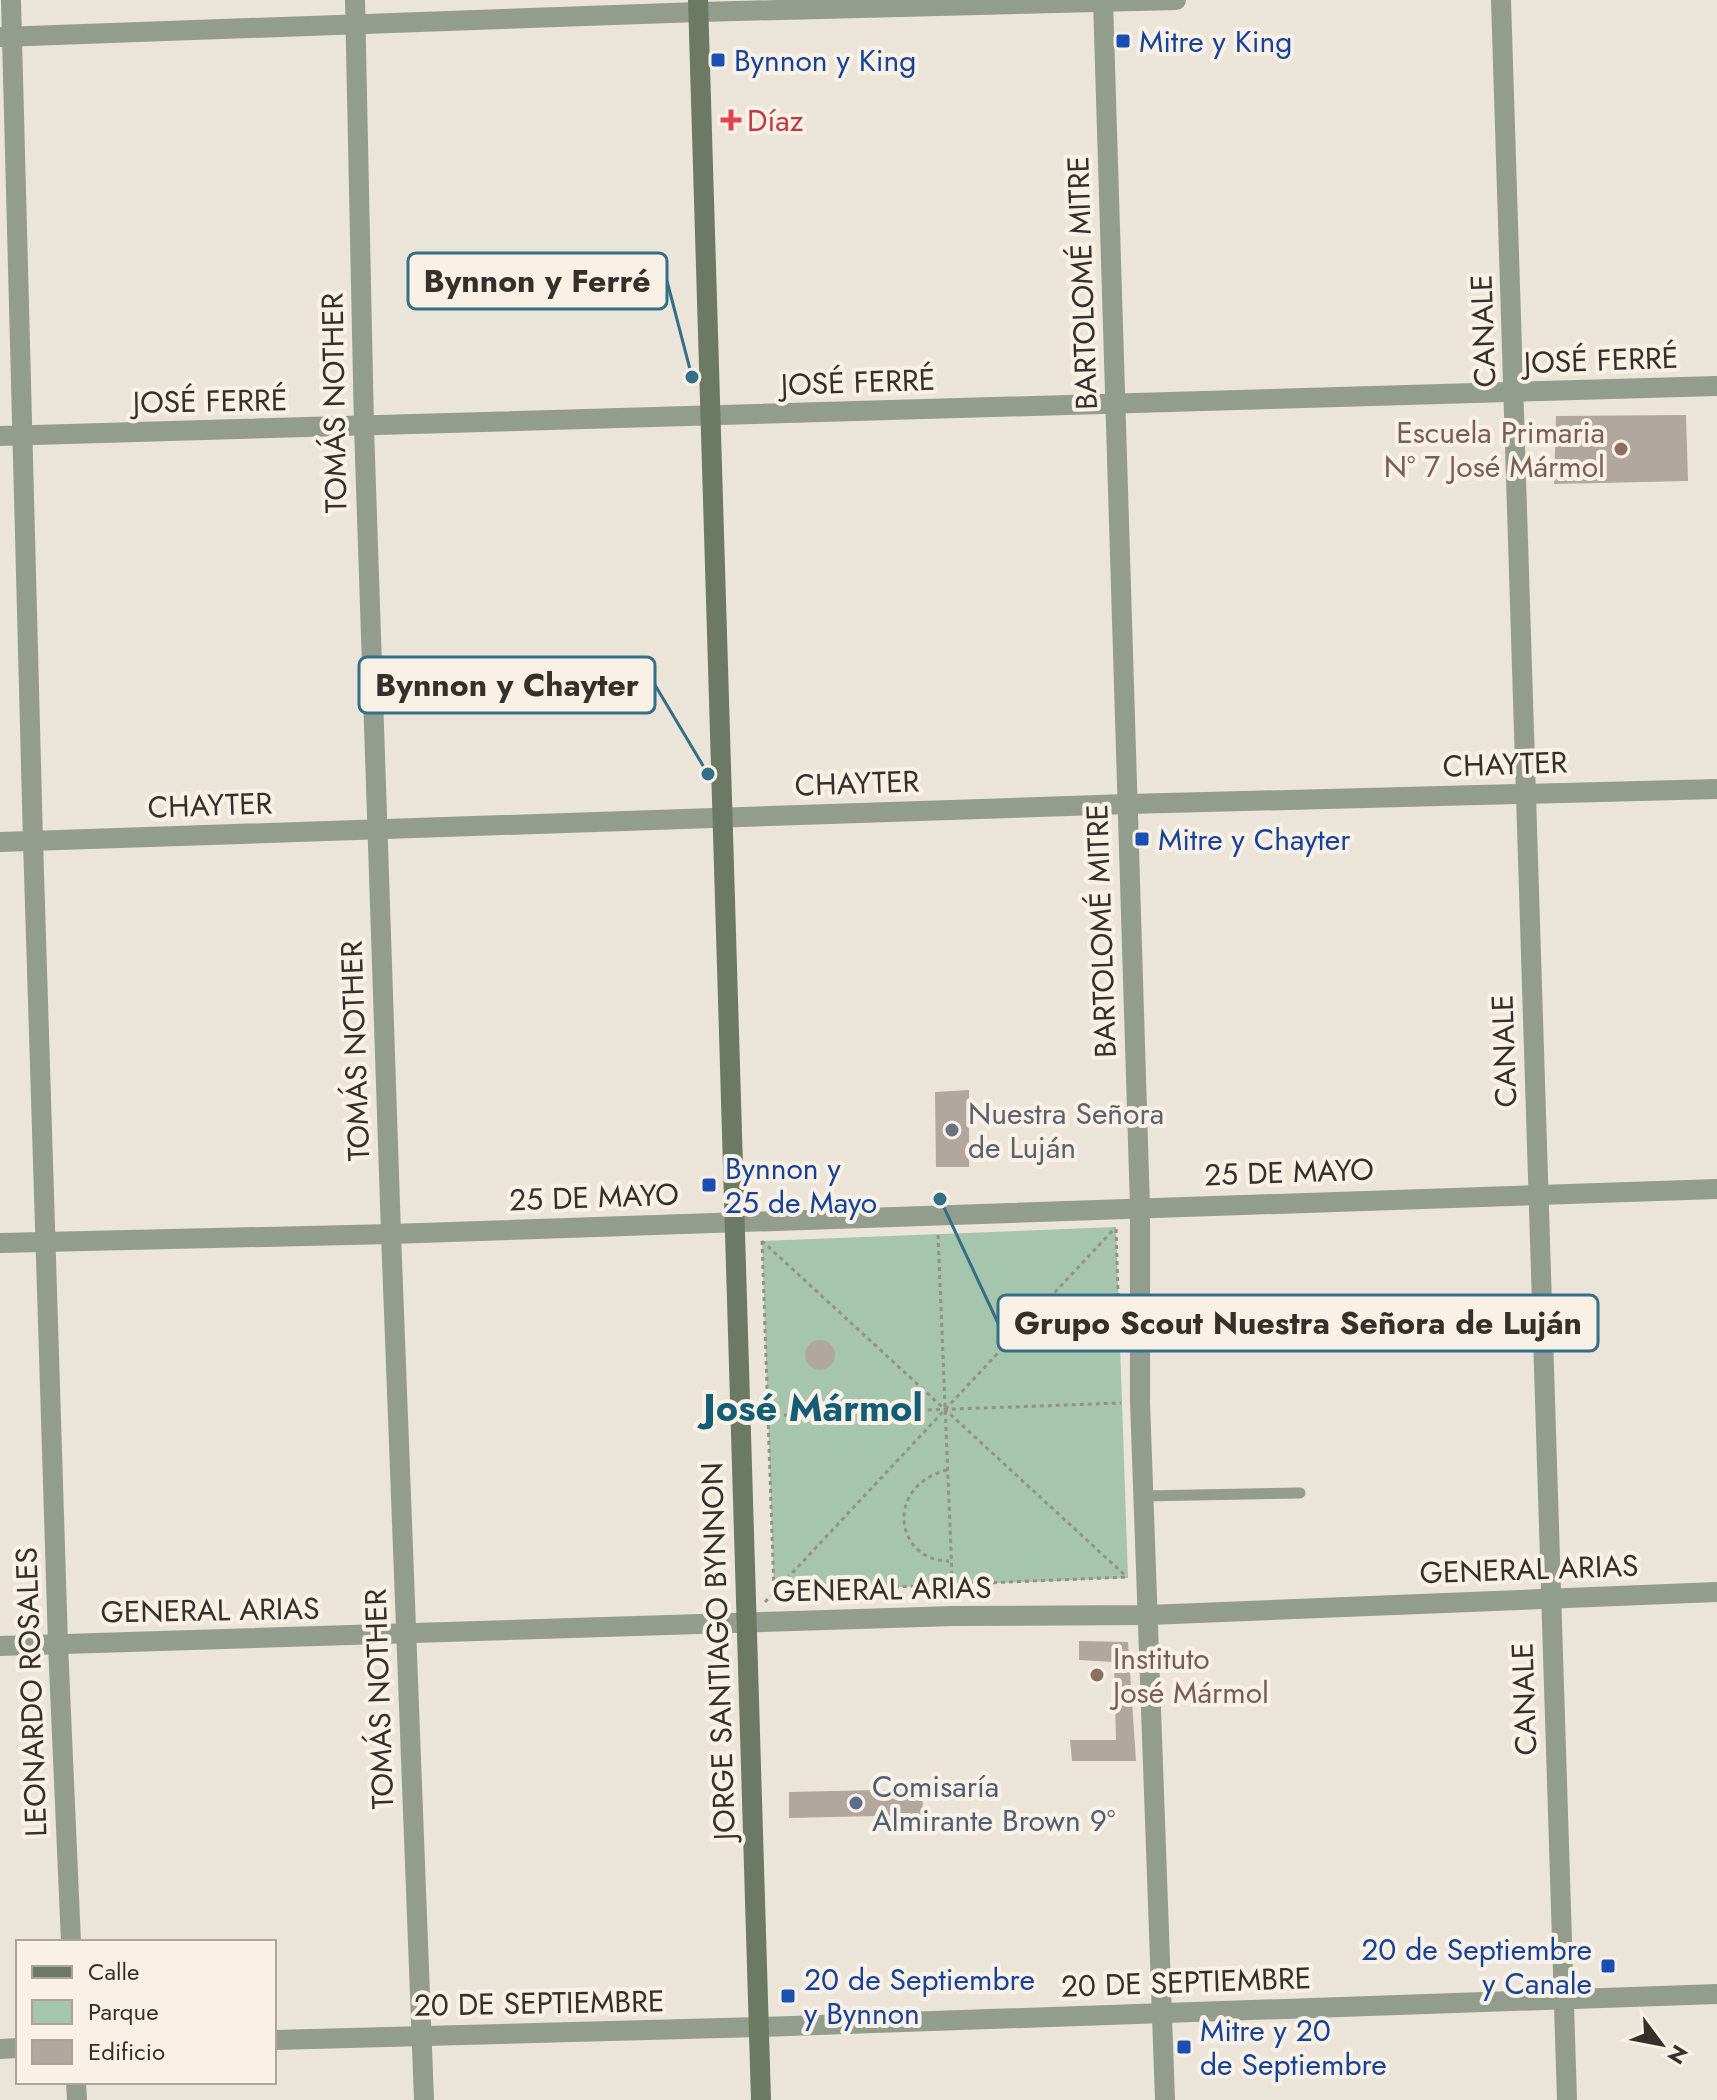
<svg xmlns="http://www.w3.org/2000/svg" width="1717" height="2100" viewBox="0 0 1717 2100" font-family="Jost,sans-serif">
  <style>
    .green { fill: #a5c5ac }
    .building { fill: #b1a79f }
    .lines { fill: none; stroke-linecap: round; stroke-linejoin: round }
    .path { stroke: #959088; stroke-width: 3; stroke-dasharray: 4 4; stroke-linecap: butt }
    .lane { stroke: #939d8d; stroke-width: 11 }
    .street { stroke: #939d8d; stroke-width: 20 }
    .secondary { stroke: #6c7a63; stroke-width: 20 }
    .transit-dot { fill: #1a4fb4; stroke: #f9f1e6; stroke-width: 3 }
    .health-dot { fill: #e0444e; stroke: #f9f1e6; stroke-width: 3 }
    .education-dot { fill: #8d6e63; stroke: #f9f1e6; stroke-width: 3 }
    .worship-dot { fill: #6b7280; stroke: #f9f1e6; stroke-width: 3 }
    .service-dot { fill: #5c6f8a; stroke: #f9f1e6; stroke-width: 3 }
    .labels { text-anchor: middle; dominant-baseline: central; stroke-width: 8; stroke-linejoin: round; paint-order: stroke }
    .transit-label { font-size: 30px; fill: #164399; stroke: #f9f1e6; text-anchor: start }
    .health-label { font-size: 30px; fill: #be3a42; stroke: #f9f1e6; text-anchor: start }
    .street-label { font-size: 30px; fill: #34312d; stroke: #f9f1e6 }
    .education-label { font-size: 30px; fill: #785e54; stroke: #f9f1e6; text-anchor: end }
    .worship-label { font-size: 30px; fill: #5b616d; stroke: #f9f1e6; text-anchor: start }
    .service-label { font-size: 30px; fill: #4e5e75; stroke: #f9f1e6; text-anchor: start }
    .district-label { font-size: 38px; font-weight: bold; fill: #145d77; stroke: #f9f1e6 }
    .leader { fill: none; stroke: #346e87; stroke-width: 3 }
    .callout-dot { fill: #346e87; stroke: #f9f1e6; stroke-width: 3 }
    .callout { fill: #f9f1e6; stroke: #346e87; stroke-width: 3 }
    .callout-label { font-size: 32px; text-anchor: middle; font-weight: bold; fill: #34312d }
  </style>
  <rect width="100%" height="100%" fill="#ebe4d9"/>
  <path class="green" d="M 1116,1227 L 1128,1578 L 774,1592 L 762,1241 Z"/>
  <g class="building">
    <path d="M 1686,415 L 1688,481 L 1554,484 L 1556,416 Z"/>
    <path d="M 969,1090 L 969,1167 L 936,1167 L 935,1092 Z"/>
    <circle cx="820" cy="1355" r="15"/>
    <path d="M 1079,1641 L 1128,1642 L 1136,1761 L 1072,1761 L 1070,1740 L 1116,1740 L 1114,1662 L 1079,1660 Z"/>
    <path d="M 922,1789 L 923,1815 L 789,1818 L 789,1792 Z"/>
  </g>
  <g class="lines">
    <g class="path">
      <path d="M 1116,1229 L 1119,1322"/>
      <path d="M 938,1235 L 953,1599"/>
      <path d="M 762,1241 L 774,1592 L 941,1585"/>
      <path d="M 762,1241 L 1127,1577"/>
      <path d="M 760,1416 L 1121,1403"/>
      <path d="M 947,1470 C 884,1486 895,1561 949,1561"/>
      <path d="M 961,1584 L 1128,1577"/>
      <path d="M 765,1602 L 1115,1228"/>
    </g>
    <g class="lane">
      <path d="M 1377,1322 L 1542,1316"/>
      <path d="M 1144,1496 L 1300,1493"/>
    </g>
    <g class="street">
      <path d="M 11,0 L 33,841 L 58,1644 L 71,1942"/>
      <path d="M 355,0 L 364,427 L 391,1234 L 424,2100"/>
      <path d="M 1103,0 L 1140,1208 L 1140,1402 L 1165,2100"/>
      <path d="M 1501,0 L 1567,2100"/>
      <path d="M 1,37 L 699,12 L 1176,0"/>
      <path d="M 0,436 L 1717,386"/>
      <path d="M 0,842 L 1128,804 L 1717,789"/>
      <path d="M 0,1243 L 391,1234 L 1717,1189"/>
      <path d="M 0,1646 L 954,1616 L 1149,1615 L 1717,1592"/>
      <path d="M 274,2040 L 759,2027 L 1717,1994"/>
      <path d="M 0,2049 L 18,2048"/>
      <path d="M 76,2082 L 77,2100"/>
    </g>
    <path class="secondary" d="M 698,0 L 761,2100"/>
  </g>
  <g class="transit-dot">
    <rect x="1115" y="33" width="16" height="16" rx="4"/>
    <rect x="710" y="52" width="16" height="16" rx="4"/>
    <rect x="1134" y="831" width="16" height="16" rx="4"/>
    <rect x="701" y="1177" width="16" height="16" rx="4"/>
    <rect x="1600" y="1958" width="16" height="16" rx="4"/>
    <rect x="780" y="1988" width="16" height="16" rx="4"/>
    <rect x="1176" y="2039" width="16" height="16" rx="4"/>
  </g>
  <path class="health-dot" d="M727 108h8v8h8v8h-8v8h-8v-8h-8v-8h8z"/>
  <g class="education-dot">
    <circle cx="1621" cy="449" r="8"/>
    <circle cx="1097" cy="1675" r="8"/>
  </g>
  <circle class="worship-dot" cx="952" cy="1130" r="8"/>
  <circle class="service-dot" cx="856" cy="1803" r="8"/>
  <g class="labels">
    <g class="transit-label">
      <text x="1139" y="41">Mitre y King</text>
      <text x="734" y="60">Bynnon y King</text>
      <text x="1158" y="839">Mitre y Chayter</text>
      <text x="725" y="1168">Bynnon y<tspan x="725" dy="34">25 de Mayo</tspan></text>
      <text x="1592" y="1949" text-anchor="end">20 de Septiembre<tspan x="1592" dy="34">y Canale</tspan></text>
      <text x="804" y="1979">20 de Septiembre<tspan x="804" dy="34">y Bynnon</tspan></text>
      <text x="1200" y="2030">Mitre y 20<tspan x="1200" dy="34">de Septiembre</tspan></text>
    </g>
    <g class="health-label">
      <text x="747" y="120">Díaz</text>
    </g>
    <g class="street-label">
      <text transform="translate(1082 283) rotate(-92)">BARTOLOMÉ MITRE</text>
      <text transform="translate(1483 331) rotate(-92)">CANALE</text>
      <text transform="translate(1601 360) rotate(-2)">JOSÉ FERRÉ</text>
      <text transform="translate(858 382) rotate(-2)">JOSÉ FERRÉ</text>
      <text transform="translate(210 401) rotate(-1)">JOSÉ FERRÉ</text>
      <text transform="translate(334 403) rotate(-91)">TOMÁS NOTHER</text>
      <text transform="translate(1505 764) rotate(-2)">CHAYTER</text>
      <text transform="translate(857 783) rotate(-2)">CHAYTER</text>
      <text transform="translate(210 805) rotate(-2)">CHAYTER</text>
      <text transform="translate(1101 931) rotate(-92)">BARTOLOMÉ MITRE</text>
      <text transform="translate(355 1051) rotate(-92)">TOMÁS NOTHER</text>
      <text transform="translate(1504 1051) rotate(-92)">CANALE</text>
      <text transform="translate(1289 1172) rotate(-2)">25 DE MAYO</text>
      <text transform="translate(594 1197) rotate(-2)">25 DE MAYO</text>
      <text transform="translate(1529 1569) rotate(-2)">GENERAL ARIAS</text>
      <text transform="translate(882 1589) rotate(-1)">GENERAL ARIAS</text>
      <text transform="translate(210 1610) rotate(-1)">GENERAL ARIAS</text>
      <text transform="translate(718 1651) rotate(-92)">JORGE SANTIAGO BYNNON</text>
      <text transform="translate(31 1692) rotate(-92)">LEONARDO ROSALES</text>
      <text transform="translate(379 1699) rotate(-92)">TOMÁS NOTHER</text>
      <text transform="translate(1524 1699) rotate(-92)">CANALE</text>
      <text transform="translate(1186 1982) rotate(-2)">20 DE SEPTIEMBRE</text>
      <text transform="translate(539 2003) rotate(-1)">20 DE SEPTIEMBRE</text>
    </g>
    <g class="education-label">
      <text x="1605" y="432">Escuela Primaria<tspan x="1605" dy="34">Nº 7 José Mármol</tspan></text>
      <text x="1113" y="1658" text-anchor="start">Instituto<tspan x="1113" dy="34">José Mármol</tspan></text>
    </g>
    <g class="worship-label">
      <text x="968" y="1113">Nuestra Señora<tspan x="968" dy="34">de Luján</tspan></text>
    </g>
    <g class="service-label">
      <text x="872" y="1786">Comisaría<tspan x="872" dy="34">Almirante Brown 9°</tspan></text>
    </g>
    <g class="district-label">
      <text x="813" y="1407">José Mármol</text>
    </g>
  </g>
  <path class="leader" d="M692 377L667 281M708 774L655 685M940 1199L998 1323"/>
  <g class="callout-dot">
    <circle cx="692" cy="377" r="8"/>
    <circle cx="708" cy="774" r="8"/>
    <circle cx="940" cy="1199" r="8"/>
  </g>
  <g class="callout">
    <rect x="408" y="253" width="259" height="56" rx="8"/>
    <rect x="359" y="657" width="296" height="56" rx="8"/>
    <rect x="998" y="1295" width="600" height="56" rx="8"/>
  </g>
  <g class="callout-label">
    <text x="537" y="292">Bynnon y Ferré</text>
    <text x="507" y="696">Bynnon y Chayter</text>
    <text x="1298" y="1334">Grupo Scout Nuestra Señora de Luján</text>
  </g>
  <rect x="16" y="1940" width="260" height="144" fill="#f9f1e6" stroke="#aaa49c" stroke-width="2"/>
  <rect x="32" y="1966" width="40" height="12" fill="#6c7a63" stroke="#aaa49c" stroke-width="2"/>
  <text x="88" y="1980" font-size="24" fill="#34312d">Calle</text>
  <rect x="32" y="2000" width="40" height="24" fill="#a5c5ac" stroke="#aaa49c" stroke-width="2"/>
  <text x="88" y="2020" font-size="24" fill="#34312d">Parque</text>
  <rect x="32" y="2040" width="40" height="24" fill="#b1a79f" stroke="#aaa49c" stroke-width="2"/>
  <text x="88" y="2060" font-size="24" fill="#34312d">Edificio</text>
  <g transform="translate(1661 2044) rotate(122)" stroke="#f9f1e6" stroke-width="6" paint-order="stroke">
  <path d="M0-6L14 30L0 20L-14 30Z" fill="#34312d"/>
  <text y="-12" font-size="22" font-weight="bold" text-anchor="middle" fill="#34312d">N</text>
  </g>
</svg>
